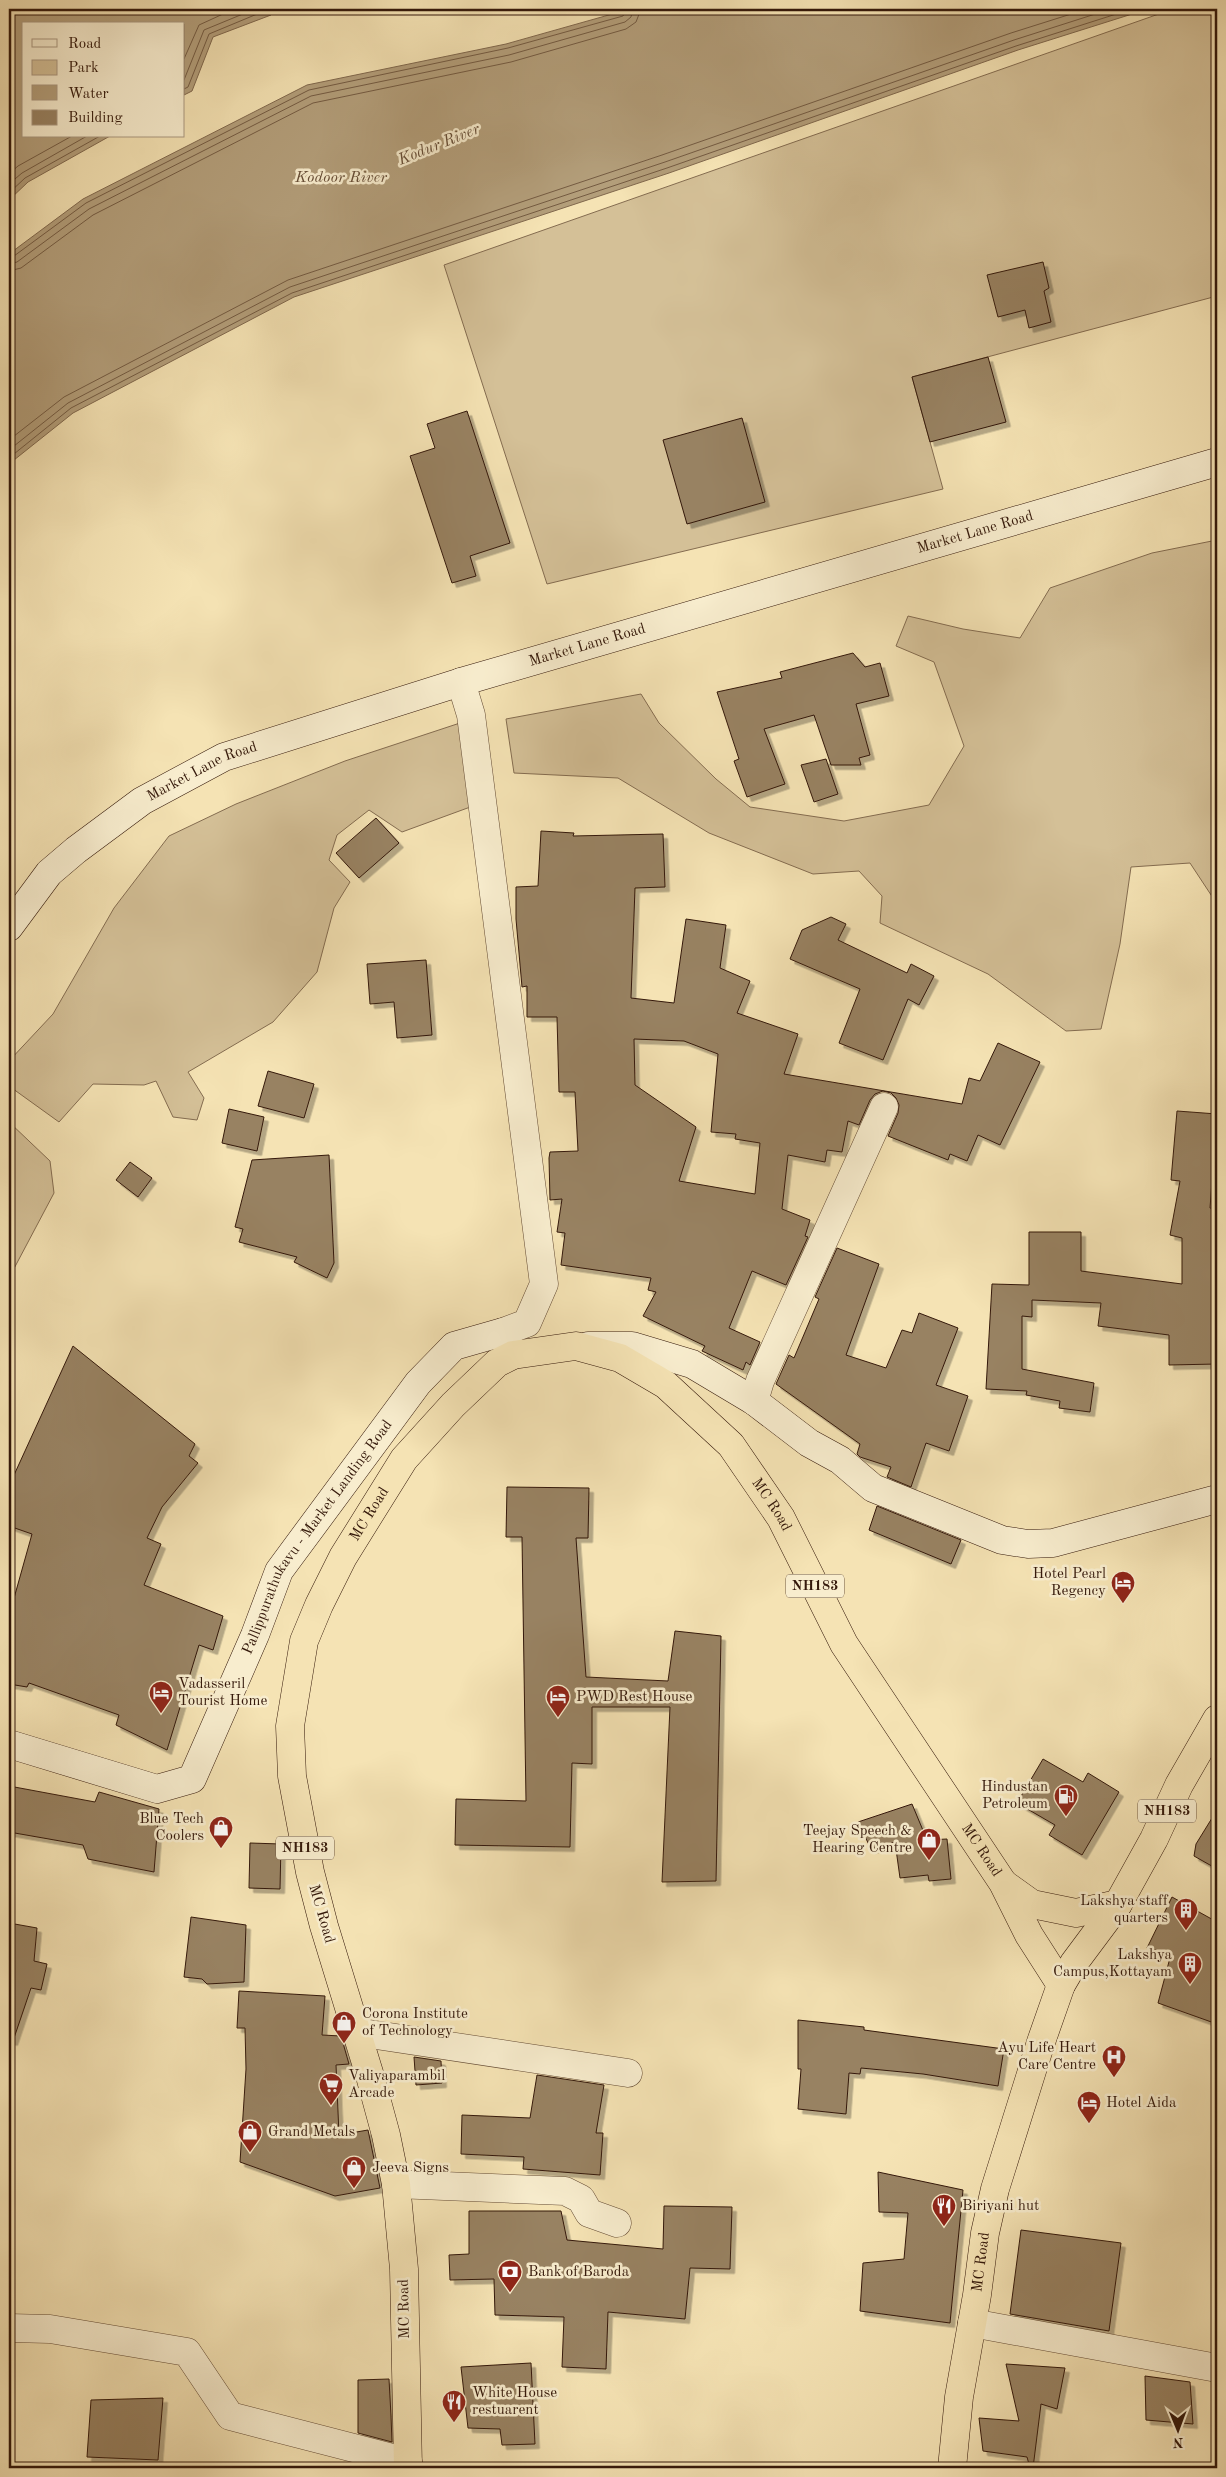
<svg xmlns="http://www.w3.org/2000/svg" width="1226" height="2477" viewBox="0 0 1226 2477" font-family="'Old Standard TT',serif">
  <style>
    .green { fill: #d4c097; stroke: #846c50 }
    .water { fill: #b39e7a; stroke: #80684d }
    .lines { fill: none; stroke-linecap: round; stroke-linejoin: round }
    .shore { stroke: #745b42; stroke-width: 1 }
    .building { fill: #988262; stroke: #34180a; fill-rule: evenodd; filter: url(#shadow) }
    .street-casing { stroke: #644b34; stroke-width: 29 }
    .secondary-casing { stroke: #34180a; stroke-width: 29 }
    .highway-casing { stroke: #34180a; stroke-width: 29 }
    .street { stroke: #f8edce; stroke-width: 28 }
    .secondary { stroke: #f8edce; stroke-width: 28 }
    .highway { stroke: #f5e3b4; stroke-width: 28 }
    .labels { text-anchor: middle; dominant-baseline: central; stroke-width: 5; stroke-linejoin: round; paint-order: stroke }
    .shield { fill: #f8edce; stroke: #6f5845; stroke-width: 1 }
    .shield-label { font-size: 14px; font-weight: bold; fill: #34180a }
    .street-label { font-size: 15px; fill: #34180a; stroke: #f8edce }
    .poi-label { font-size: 15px; fill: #34180a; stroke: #f8edce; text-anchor: start }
    .water-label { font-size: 16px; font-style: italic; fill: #674e37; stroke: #f8edce }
  </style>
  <defs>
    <filter id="shadow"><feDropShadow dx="4.5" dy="4.5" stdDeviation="0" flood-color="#0004"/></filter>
  </defs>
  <rect width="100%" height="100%" fill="#f5e3b4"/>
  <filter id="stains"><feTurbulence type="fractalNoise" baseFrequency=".004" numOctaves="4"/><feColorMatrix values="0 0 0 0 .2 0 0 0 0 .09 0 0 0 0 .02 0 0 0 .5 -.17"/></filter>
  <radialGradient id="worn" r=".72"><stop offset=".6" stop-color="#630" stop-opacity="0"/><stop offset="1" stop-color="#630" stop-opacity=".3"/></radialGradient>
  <g class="green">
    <path d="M 1173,9 L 1217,9 L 1217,296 L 912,377 L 943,489 L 547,584 L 444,265 Z"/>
    <path d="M 1217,540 L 1217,904 L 1190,863 L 1131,867 L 1120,944 L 1101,1029 L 1066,1031 L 988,974 L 880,923 L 882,896 L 859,871 L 813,874 L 709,833 L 618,778 L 514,773 L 506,719 L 641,694 L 659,723 L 716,779 L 750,807 L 844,821 L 929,805 L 964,746 L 934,662 L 896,646 L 908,616 L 963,629 L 1020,638 L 1050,588 L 1152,553 Z"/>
    <path d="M 460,723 L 473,806 L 402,832 L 369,810 L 337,835 L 329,860 L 350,882 L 334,908 L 317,972 L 273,1022 L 188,1072 L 204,1098 L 197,1120 L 173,1117 L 156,1081 L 144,1085 L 93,1084 L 59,1122 L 9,1086 L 9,1061 L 53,1014 L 114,908 L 169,836 L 236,804 L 345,761 Z"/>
    <path d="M 9,1122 L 50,1161 L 54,1193 L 9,1278 Z"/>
  </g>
  <g class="water">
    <path d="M 9,9 L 268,9 L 271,15 L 213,37 L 192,91 L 184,95 L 184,24 L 24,24 L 24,136 L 110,136 L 28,182 L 9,200 Z"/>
    <path d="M 630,9 L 1148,9 L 1018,50 L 669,173 L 294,297 L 73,413 L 9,464 L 9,254 L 83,199 L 307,85 L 506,44 Z"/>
  </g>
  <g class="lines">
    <g class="shore">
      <path d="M 184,59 L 199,25 L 234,9"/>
      <path d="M 184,80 L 204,30 L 255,9"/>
      <path d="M 184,89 L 188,87 L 209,34 L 262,12 L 264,9"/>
      <path d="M 9,174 L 18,166 L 72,136"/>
      <path d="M 9,184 L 22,173 L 87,136"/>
      <path d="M 9,193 L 25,178 L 100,136"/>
      <path d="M 9,257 L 14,256 L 86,203 L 309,90 L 508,48 L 623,16 L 627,9"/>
      <path d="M 9,264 L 17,262 L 89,209 L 311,96 L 509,55 L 625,22 L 631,17 L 633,9"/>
      <path d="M 9,271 L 21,268 L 93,215 L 313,103 L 511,62 L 626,29 L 636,22 L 641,9"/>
      <path d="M 9,440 L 64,397 L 288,280 L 662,155 L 1011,33 L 1087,9"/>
      <path d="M 9,450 L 68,403 L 290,287 L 665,162 L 1014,40 L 1111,9"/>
      <path d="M 9,458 L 71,408 L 292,293 L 667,168 L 1016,46 L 1132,9"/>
    </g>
  </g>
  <g class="building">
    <path d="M 1043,262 L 1049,288 L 1044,291 L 1051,322 L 1029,328 L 1025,310 L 998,317 L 987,275 Z"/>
    <path d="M 988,357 L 1006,422 L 930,442 L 912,377 Z"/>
    <path d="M 467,411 L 510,543 L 470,556 L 476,576 L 452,583 L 410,456 L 435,448 L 427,424 Z"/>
    <path d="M 742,418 L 765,502 L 687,524 L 663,440 Z"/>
    <path d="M 853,653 L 865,667 L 880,663 L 889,696 L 856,704 L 870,755 L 859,758 L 861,765 L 831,765 L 814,715 L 764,729 L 785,784 L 747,797 L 734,761 L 739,759 L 717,692 L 782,678 L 780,672 Z"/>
    <path d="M 826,759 L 838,794 L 814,802 L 801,765 Z"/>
    <path d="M 376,818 L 399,843 L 359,878 L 336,853 Z"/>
    <path d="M 541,831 L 574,833 L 573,836 L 663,834 L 665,887 L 635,888 L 631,998 L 674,1003 L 686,919 L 726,925 L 720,968 L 750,981 L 737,1013 L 798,1034 L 784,1074 L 962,1104 L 969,1078 L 980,1081 L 998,1043 L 1040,1062 L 1000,1145 L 978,1135 L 967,1161 L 950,1154 L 948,1160 L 888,1136 L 898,1113 L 899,1105 L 896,1098 L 891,1093 L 883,1091 L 875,1094 L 870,1100 L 859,1125 L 848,1121 L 842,1152 L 827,1150 L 825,1162 L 788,1155 L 782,1209 L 810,1220 L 805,1236 L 808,1237 L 786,1285 L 752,1271 L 729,1328 L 760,1342 L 750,1365 L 746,1362 L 743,1370 L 702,1351 L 705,1346 L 643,1316 L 656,1292 L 648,1290 L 651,1278 L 561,1265 L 565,1233 L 557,1232 L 562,1199 L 550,1200 L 549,1158 L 550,1152 L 578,1151 L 575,1092 L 559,1092 L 557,1017 L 527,1017 L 527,986 L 522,987 L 516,919 L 516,887 L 538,886 ZM 634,1039 L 684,1041 L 718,1054 L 711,1132 L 736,1134 L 735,1139 L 760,1143 L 755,1194 L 679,1181 L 696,1127 L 635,1085 Z"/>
    <path d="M 831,917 L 846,924 L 838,940 L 907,973 L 911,964 L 934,976 L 919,1005 L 908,999 L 883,1060 L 839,1043 L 860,989 L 790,959 L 802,930 Z"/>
    <path d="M 426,960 L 432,1035 L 397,1038 L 394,1002 L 370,1004 L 367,964 Z"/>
    <path d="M 268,1071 L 314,1084 L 304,1118 L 258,1106 Z"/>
    <path d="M 229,1109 L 264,1117 L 257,1151 L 222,1143 Z"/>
    <path d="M 1177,1111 L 1217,1114 L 1210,1208 L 1217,1209 L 1217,1364 L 1169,1365 L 1169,1335 L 1098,1326 L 1101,1303 L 1032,1300 L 1032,1317 L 1022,1316 L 1022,1369 L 1094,1383 L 1090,1412 L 1059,1408 L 1060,1401 L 1026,1395 L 1027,1391 L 986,1389 L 992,1284 L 1029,1285 L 1029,1232 L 1081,1232 L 1081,1271 L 1182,1284 L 1182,1238 L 1170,1235 L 1180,1181 L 1171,1180 Z"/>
    <path d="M 329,1155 L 334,1263 L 327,1278 L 294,1262 L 297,1257 L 239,1242 L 243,1229 L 235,1227 L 252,1160 Z"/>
    <path d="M 130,1162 L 152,1178 L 138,1197 L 116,1180 Z"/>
    <path d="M 837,1248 L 879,1264 L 846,1355 L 886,1368 L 902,1330 L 912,1333 L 919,1313 L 958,1328 L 936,1385 L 968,1396 L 949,1451 L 926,1443 L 911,1487 L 887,1477 L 891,1467 L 860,1457 L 857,1454 L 860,1444 L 776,1384 L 789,1355 L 794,1358 L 819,1299 L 815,1297 Z"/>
    <path d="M 73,1346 L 195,1444 L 189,1456 L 198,1463 L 162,1507 L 147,1538 L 161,1544 L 144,1585 L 223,1616 L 213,1650 L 199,1645 L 167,1750 L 116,1725 L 119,1715 L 29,1683 L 27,1687 L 9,1684 L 9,1616 L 32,1534 L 9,1526 L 9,1486 Z"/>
    <path d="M 507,1487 L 589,1488 L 588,1538 L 576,1538 L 586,1677 L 668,1681 L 675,1631 L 721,1636 L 716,1881 L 662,1882 L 670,1707 L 592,1707 L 592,1764 L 572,1763 L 570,1847 L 455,1845 L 456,1799 L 526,1801 L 522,1537 L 506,1537 Z"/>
    <path d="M 877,1506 L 961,1540 L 951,1564 L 869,1530 Z"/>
    <path d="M 1043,1759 L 1083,1782 L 1088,1773 L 1119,1792 L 1082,1855 L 1049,1835 L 1055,1825 L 1017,1803 Z"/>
    <path d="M 9,1786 L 95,1802 L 99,1792 L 159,1809 L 154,1872 L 88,1859 L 83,1845 L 9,1832 Z"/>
    <path d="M 912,1804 L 927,1840 L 947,1839 L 951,1879 L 929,1881 L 928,1875 L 900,1878 L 895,1842 L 871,1849 L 858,1822 Z"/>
    <path d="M 1217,1810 L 1217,1869 L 1194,1856 L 1196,1844 Z"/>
    <path d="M 250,1843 L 281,1844 L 280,1889 L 249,1888 Z"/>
    <path d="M 1172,1897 L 1217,1922 L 1217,2024 L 1158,2003 L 1171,1954 L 1147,1948 Z"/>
    <path d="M 191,1917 L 246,1925 L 244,1982 L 207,1984 L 202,1979 L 184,1977 Z"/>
    <path d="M 9,1923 L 37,1928 L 34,1961 L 47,1964 L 41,1990 L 31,1988 L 13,2041 L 9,2040 Z"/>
    <path d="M 239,1991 L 325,1996 L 322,2035 L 341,2036 L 349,2064 L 336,2065 L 339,2135 L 368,2130 L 380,2188 L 335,2196 L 240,2162 L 246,2069 L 245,2028 L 237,2028 Z"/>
    <path d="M 798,2020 L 864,2027 L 864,2030 L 1004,2049 L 998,2086 L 923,2074 L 861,2068 L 860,2074 L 849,2073 L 846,2114 L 798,2109 L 801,2069 L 798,2069 Z"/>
    <path d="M 414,2057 L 441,2061 L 442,2083 L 416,2085 Z"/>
    <path d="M 537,2075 L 604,2085 L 596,2133 L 603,2133 L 600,2175 L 523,2169 L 524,2157 L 461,2154 L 462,2115 L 530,2118 Z"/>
    <path d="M 878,2172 L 963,2190 L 950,2323 L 860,2311 L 863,2263 L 904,2259 L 908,2213 L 879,2212 Z"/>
    <path d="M 664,2206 L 732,2207 L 730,2269 L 690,2268 L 685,2319 L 608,2312 L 606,2369 L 562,2367 L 564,2317 L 495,2315 L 494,2279 L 450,2280 L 449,2255 L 469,2254 L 469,2211 L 561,2211 L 567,2240 L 663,2249 Z"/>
    <path d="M 1021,2230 L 1121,2243 L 1109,2331 L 1010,2314 Z"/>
    <path d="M 531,2363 L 535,2444 L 502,2445 L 500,2429 L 468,2428 L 461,2367 Z"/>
    <path d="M 1006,2364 L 1065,2368 L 1057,2409 L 1041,2404 L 1033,2468 L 1030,2468 L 1027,2457 L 983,2451 L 979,2418 L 1019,2421 Z"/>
    <path d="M 1145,2376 L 1190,2382 L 1193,2424 L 1146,2420 Z"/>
    <path d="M 389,2379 L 391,2416 L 392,2442 L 358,2433 L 358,2380 Z"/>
    <path d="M 163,2398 L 158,2460 L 87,2457 L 91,2400 Z"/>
  </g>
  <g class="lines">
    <defs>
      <g id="street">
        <path d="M 461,682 L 471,715 L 544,1284 L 527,1323 L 503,1332"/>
        <path d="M 754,1401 L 760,1381 L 884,1107"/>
        <path d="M 356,2032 L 628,2073"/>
        <path d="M 396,2184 L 565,2191 L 581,2199 L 589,2213 L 617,2223"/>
        <path d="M 972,2323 L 1217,2368"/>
        <path d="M 9,2328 L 50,2329 L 187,2352 L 230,2416 L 408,2462"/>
      </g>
      <g id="secondary">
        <path id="s1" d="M 9,927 L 49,873 L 76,850 L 142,801 L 224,757 L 461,682 L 1217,462"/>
        <path d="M 588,1346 L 632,1346 L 692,1364 L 754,1401 L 809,1443 L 840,1460 L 873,1488 L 1002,1540 L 1028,1544 L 1053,1543 L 1217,1499"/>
        <path id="s2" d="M 9,1744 L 157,1789 L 192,1779 L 255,1635 L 279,1571 L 418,1383 L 454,1346 L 503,1332 L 513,1355"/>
      </g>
      <g id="highway">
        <path d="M 1004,1884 L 1032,1904 L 1076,1913 L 1118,1904"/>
        <path id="s3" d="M 408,2468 L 404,2269 L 396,2184 L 386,2135 L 370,2076 L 324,1926 L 310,1872 L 292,1776 L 290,1726 L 304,1641 L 319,1605 L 343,1557 L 404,1459 L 453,1405 L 497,1363 L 513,1355 L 576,1346 L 620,1358 L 666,1385 L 731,1445 L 781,1518 L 844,1644 L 1003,1883 L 1029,1935 L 1061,1985"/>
        <path id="s4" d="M 952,2468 L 959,2397 L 977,2295 L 985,2233 L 995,2189 L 1041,2042 L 1061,1985 L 1074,1963 L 1118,1904 L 1154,1839 L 1179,1785 L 1217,1719"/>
      </g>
    </defs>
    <use href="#street" class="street-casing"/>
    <use href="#secondary" class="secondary-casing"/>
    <use href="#highway" class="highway-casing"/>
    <use href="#street" class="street"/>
    <use href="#secondary" class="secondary"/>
    <use href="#highway" class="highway"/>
  </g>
  <defs>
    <symbol id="hotel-pin" viewBox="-11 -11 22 30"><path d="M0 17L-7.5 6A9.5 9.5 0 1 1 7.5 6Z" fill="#8f2418" stroke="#f8edce"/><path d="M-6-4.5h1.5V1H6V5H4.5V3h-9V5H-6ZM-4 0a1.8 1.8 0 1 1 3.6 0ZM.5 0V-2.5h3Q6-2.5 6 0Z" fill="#fff"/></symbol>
    <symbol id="fuel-pin" viewBox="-11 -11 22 30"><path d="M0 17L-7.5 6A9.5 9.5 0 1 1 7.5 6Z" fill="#8f2418" stroke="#f8edce"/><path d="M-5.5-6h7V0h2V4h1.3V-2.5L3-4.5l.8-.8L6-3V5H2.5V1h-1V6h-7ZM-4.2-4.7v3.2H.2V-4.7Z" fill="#fff"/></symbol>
    <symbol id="shop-pin" viewBox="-11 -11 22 30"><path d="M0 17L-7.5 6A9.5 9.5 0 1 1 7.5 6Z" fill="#8f2418" stroke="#f8edce"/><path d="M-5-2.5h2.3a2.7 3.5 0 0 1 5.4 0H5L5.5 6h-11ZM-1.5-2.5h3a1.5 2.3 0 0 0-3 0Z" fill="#fff"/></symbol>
    <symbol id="building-pin" viewBox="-11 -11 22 30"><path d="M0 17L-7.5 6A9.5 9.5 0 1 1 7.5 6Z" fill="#8f2418" stroke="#f8edce"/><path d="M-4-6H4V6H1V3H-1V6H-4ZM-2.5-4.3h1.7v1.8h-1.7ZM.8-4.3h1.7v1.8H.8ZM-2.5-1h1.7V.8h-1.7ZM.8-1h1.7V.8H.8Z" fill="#fff"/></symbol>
    <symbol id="hospital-pin" viewBox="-11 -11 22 30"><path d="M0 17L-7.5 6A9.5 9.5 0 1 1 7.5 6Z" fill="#8f2418" stroke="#f8edce"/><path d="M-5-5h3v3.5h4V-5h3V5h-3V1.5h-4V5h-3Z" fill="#fff"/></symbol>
    <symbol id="supermarket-pin" viewBox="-11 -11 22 30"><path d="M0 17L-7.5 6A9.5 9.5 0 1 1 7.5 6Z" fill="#8f2418" stroke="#f8edce"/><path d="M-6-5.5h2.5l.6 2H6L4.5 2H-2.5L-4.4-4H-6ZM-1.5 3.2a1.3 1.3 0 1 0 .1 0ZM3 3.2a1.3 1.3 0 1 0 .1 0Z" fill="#fff"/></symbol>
    <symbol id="restaurant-pin" viewBox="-11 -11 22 30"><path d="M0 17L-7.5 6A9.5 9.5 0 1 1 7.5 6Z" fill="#8f2418" stroke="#f8edce"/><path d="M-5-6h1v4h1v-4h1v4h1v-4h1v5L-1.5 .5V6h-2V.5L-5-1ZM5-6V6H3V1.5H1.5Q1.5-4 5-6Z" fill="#fff"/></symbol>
    <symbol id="bank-pin" viewBox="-11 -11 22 30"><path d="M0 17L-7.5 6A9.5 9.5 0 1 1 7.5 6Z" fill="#8f2418" stroke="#f8edce"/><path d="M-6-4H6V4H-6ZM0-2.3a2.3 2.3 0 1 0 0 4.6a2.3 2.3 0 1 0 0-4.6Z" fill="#fff"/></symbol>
  </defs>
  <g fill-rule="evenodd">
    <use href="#hotel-pin" x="1109" y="1569" width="28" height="38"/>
    <use href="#hotel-pin" x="147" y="1679" width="28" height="38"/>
    <use href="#hotel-pin" x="544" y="1683" width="28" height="38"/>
    <use href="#fuel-pin" x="1052" y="1782" width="28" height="38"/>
    <use href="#shop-pin" x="207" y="1814" width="28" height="38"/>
    <use href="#shop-pin" x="915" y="1826" width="28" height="38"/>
    <use href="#building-pin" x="1172" y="1896" width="28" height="38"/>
    <use href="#building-pin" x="1176" y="1950" width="28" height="38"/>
    <use href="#shop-pin" x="330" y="2009" width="28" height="38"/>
    <use href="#hospital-pin" x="1100" y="2043" width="28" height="38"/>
    <use href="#supermarket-pin" x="317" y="2071" width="28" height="38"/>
    <use href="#hotel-pin" x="1075" y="2089" width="28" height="38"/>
    <use href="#shop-pin" x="236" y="2118" width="28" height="38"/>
    <use href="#shop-pin" x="340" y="2154" width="28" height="38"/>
    <use href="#restaurant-pin" x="930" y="2192" width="28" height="38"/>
    <use href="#bank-pin" x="496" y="2258" width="28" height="38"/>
    <use href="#restaurant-pin" x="440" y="2388" width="28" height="38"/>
  </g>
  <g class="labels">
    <g class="shield">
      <rect x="786" y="1574.5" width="58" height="23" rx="4"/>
      <rect x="1138" y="1799.5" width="58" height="23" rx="4"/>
      <rect x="276" y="1836.5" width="58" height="23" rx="4"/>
    </g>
    <g class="shield-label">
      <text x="815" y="1586">NH183</text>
      <text x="1167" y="1811">NH183</text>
      <text x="305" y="1848">NH183</text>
    </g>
    <g class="street-label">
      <text stroke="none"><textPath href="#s1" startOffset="1062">Market Lane Road</textPath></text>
      <text stroke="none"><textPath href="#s1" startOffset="658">Market Lane Road</textPath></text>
      <text stroke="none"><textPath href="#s1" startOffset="252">Market Lane Road</textPath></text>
      <text stroke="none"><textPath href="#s3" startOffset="1525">MC Road</textPath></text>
      <text stroke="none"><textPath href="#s3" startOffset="985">MC Road</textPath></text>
      <text stroke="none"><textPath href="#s2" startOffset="465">Pallippurathukavu - Market Landing Road</textPath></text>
      <text stroke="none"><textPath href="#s3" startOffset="1930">MC Road</textPath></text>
      <text transform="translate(321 1914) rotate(74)">MC Road</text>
      <text stroke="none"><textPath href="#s4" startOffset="208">MC Road</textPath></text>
      <text transform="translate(405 2309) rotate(-91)">MC Road</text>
    </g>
    <g class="poi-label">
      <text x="1106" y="1574" text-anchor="end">Hotel Pearl<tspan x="1106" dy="17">Regency</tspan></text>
      <text x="178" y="1684">Vadasseril<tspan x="178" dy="17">Tourist Home</tspan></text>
      <text x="576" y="1697">PWD Rest House</text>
      <text x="1048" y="1787" text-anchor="end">Hindustan<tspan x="1048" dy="17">Petroleum</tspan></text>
      <text x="204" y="1819" text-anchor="end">Blue Tech<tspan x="204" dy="17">Coolers</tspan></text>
      <text x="912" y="1831" text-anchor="end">Teejay Speech &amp;<tspan x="912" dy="17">Hearing Centre</tspan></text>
      <text x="1168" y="1901" text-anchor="end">Lakshya staff<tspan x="1168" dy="17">quarters</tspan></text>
      <text x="1172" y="1955" text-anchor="end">Lakshya<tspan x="1172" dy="17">Campus,Kottayam</tspan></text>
      <text x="362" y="2014">Corona Institute<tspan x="362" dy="17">of Technology</tspan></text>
      <text x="1096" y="2048" text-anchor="end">Ayu Life Heart<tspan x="1096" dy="17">Care Centre</tspan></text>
      <text x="348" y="2076">Valiyaparambil<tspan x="348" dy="17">Arcade</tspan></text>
      <text x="1106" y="2103">Hotel Aida</text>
      <text x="268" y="2132">Grand Metals</text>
      <text x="372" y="2168">Jeeva Signs</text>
      <text x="962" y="2206">Biriyani hut</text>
      <text x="528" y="2272">Bank of Baroda</text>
      <text x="472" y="2393">White House<tspan x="472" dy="17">restuarent</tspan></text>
    </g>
    <g class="water-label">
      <text transform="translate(439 145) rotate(-22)">Kodur River</text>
      <text x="341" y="178">Kodoor River</text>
    </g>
  </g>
  <rect width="1226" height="2477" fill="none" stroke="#f5e3b4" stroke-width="30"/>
  <rect x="10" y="10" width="1206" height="2457" fill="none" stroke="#34180a" stroke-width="2.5"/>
  <rect x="15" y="15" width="1196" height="2447" fill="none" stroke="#34180a"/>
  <rect x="22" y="22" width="162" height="115" fill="#f8edce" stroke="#aa9880"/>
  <rect x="32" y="39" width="25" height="8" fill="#f8edce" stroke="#aa9880"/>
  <text x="68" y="48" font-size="15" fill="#34180a">Road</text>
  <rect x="32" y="60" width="25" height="15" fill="#d4c097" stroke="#aa9880"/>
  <text x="68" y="72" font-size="15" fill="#34180a">Park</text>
  <rect x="32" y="85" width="25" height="15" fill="#b39e7a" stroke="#aa9880"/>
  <text x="68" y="98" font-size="15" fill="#34180a">Water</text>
  <rect x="32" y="110" width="25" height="15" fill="#988262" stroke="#aa9880"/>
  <text x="68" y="122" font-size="15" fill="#34180a">Building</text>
  <g transform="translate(1178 2430) rotate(179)" stroke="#f8edce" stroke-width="4" paint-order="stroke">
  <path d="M0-4L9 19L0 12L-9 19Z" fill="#34180a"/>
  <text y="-8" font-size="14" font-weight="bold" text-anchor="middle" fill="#34180a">N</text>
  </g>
  <rect width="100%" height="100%" filter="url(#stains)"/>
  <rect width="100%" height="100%" fill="url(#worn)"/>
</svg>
